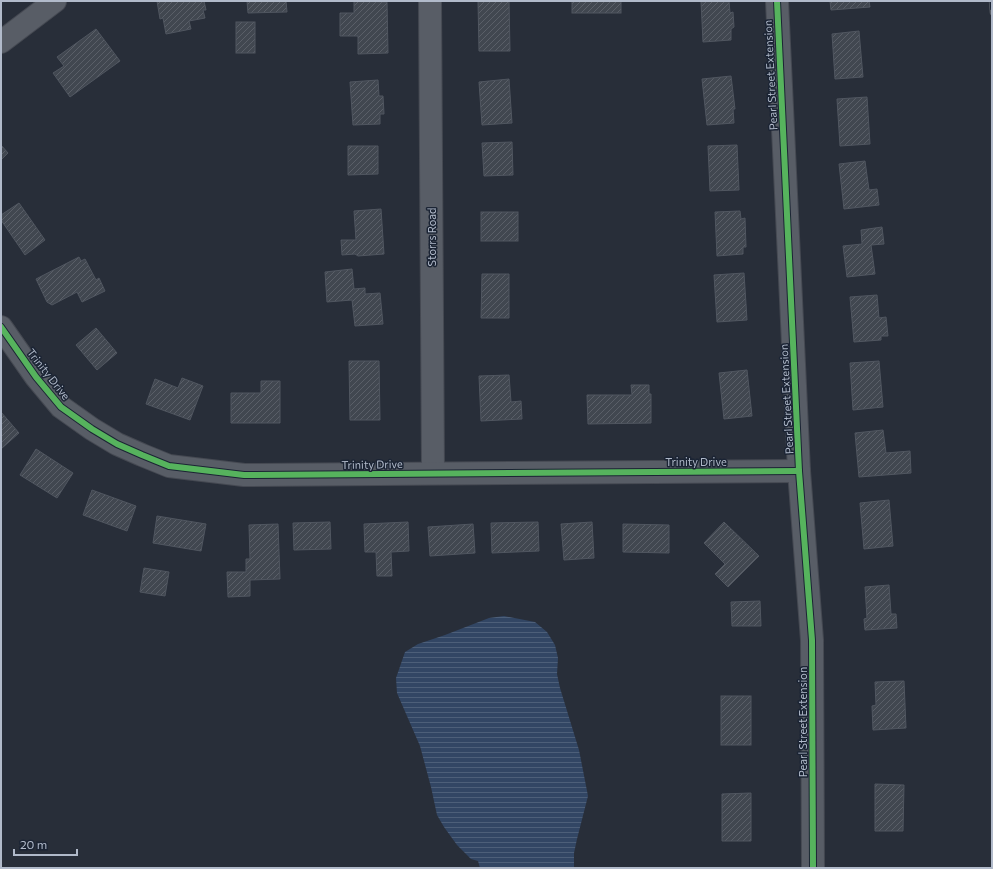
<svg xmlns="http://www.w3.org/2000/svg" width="993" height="869" viewBox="0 0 993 869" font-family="Commissioner,sans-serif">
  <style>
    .water { fill: url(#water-rules) }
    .building { fill: url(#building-hatch); stroke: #505660 }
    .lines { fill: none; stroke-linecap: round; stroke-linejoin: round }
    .minor-casing { stroke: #454952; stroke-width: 24 }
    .minor { stroke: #585d66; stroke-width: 22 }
    .rail-casing { stroke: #575c64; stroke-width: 4.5 }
    .rail { stroke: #1b2434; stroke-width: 3; stroke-dasharray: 9; stroke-linecap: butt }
    .cycleway-casing { stroke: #1b2434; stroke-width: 8 }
    .cycleway { stroke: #56b35d; stroke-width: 6 }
    .labels { text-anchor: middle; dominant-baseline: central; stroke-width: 3; stroke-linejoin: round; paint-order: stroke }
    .street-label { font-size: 11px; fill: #b1baca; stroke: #1b2434 }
  </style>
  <defs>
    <pattern id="water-rules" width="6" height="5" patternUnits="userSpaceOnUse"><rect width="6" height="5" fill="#324664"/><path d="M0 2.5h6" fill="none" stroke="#4d5f79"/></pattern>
    <pattern id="building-hatch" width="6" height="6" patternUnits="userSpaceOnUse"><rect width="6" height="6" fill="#414750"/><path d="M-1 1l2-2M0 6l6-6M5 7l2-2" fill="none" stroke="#5a5f68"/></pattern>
  </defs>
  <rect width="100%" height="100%" fill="#282e39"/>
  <path class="water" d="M 504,616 L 535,622 L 547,632 L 555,645 L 558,658 L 557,674 L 560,688 L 579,750 L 588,796 L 577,839 L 574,853 L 574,868 L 480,868 L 478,861 L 471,859 L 457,845 L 444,827 L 437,815 L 431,787 L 420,746 L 397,693 L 396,678 L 405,652 L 418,644 L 445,635 L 489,618 Z"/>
  <g class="building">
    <path d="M 157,1 L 204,1 L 206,10 L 203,10 L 205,18 L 189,21 L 191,29 L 166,34 L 163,18 L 160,19 Z"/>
    <path d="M 247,1 L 286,1 L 287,12 L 248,13 Z"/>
    <path d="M 354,1 L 387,2 L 388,53 L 358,54 L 358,36 L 340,36 L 340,13 L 354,13 Z"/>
    <path d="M 478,1 L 509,1 L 510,51 L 479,51 Z"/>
    <rect x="572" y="1" width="49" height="12"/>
    <path d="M 701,1 L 729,1 L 730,13 L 733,12 L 734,27 L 731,29 L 731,40 L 703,42 Z"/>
    <path d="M 830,1 L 869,1 L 870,7 L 831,10 Z"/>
    <rect x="236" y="22" width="19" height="31"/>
    <path d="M 96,29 L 120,61 L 70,97 L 53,73 L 64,66 L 57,57 Z"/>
    <path d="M 859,31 L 863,77 L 835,79 L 832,34 Z"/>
    <path d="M 731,76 L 735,109 L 733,109 L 734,123 L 707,125 L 702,79 Z"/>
    <path d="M 509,79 L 512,123 L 482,125 L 479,82 Z"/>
    <path d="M 378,80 L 379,96 L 383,96 L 384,114 L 380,114 L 380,124 L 353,125 L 350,82 Z"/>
    <path d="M 867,97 L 870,144 L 840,146 L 837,99 Z"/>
    <path d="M 512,142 L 513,175 L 484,176 L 482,143 Z"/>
    <path d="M 1,145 L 8,153 L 1,160 Z"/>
    <path d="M 737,145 L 739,190 L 710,191 L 708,146 Z"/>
    <path d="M 348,146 L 378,146 L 378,174 L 348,175 Z"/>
    <path d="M 865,161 L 869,190 L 877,189 L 879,205 L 844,209 L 839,164 Z"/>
    <path d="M 19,203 L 45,240 L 25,255 L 1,220 L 1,215 Z"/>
    <path d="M 381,209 L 384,254 L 358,256 L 355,254 L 342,255 L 341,240 L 356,240 L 354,211 Z"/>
    <path d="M 740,211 L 741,219 L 745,218 L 746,247 L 743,247 L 743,254 L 717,256 L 715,212 Z"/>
    <rect x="481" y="212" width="37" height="29"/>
    <path d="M 882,227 L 884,244 L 871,245 L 875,274 L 847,277 L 843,246 L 862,244 L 861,230 Z"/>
    <path d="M 79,257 L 81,261 L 85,259 L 96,280 L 99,278 L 105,291 L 82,302 L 77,292 L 52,305 L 47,302 L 36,279 Z"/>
    <path d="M 352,269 L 354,289 L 365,288 L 365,294 L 380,293 L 383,324 L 355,326 L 352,300 L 327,302 L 325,272 Z"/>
    <path d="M 744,273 L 747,320 L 717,322 L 714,275 Z"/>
    <path d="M 482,274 L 509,274 L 509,318 L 481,318 Z"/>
    <path d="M 877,295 L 879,318 L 886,317 L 888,336 L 881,336 L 881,340 L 854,342 L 850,297 Z"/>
    <path d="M 96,328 L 117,353 L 97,370 L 76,345 Z"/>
    <path d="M 349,361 L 379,361 L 380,420 L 350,420 Z"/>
    <path d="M 879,361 L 883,407 L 853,410 L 850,363 Z"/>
    <path d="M 747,370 L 752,416 L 724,419 L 719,373 Z"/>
    <path d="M 509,375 L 511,402 L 521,401 L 522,419 L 481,421 L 479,376 Z"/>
    <path d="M 182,378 L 203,386 L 190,420 L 146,404 L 155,379 L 178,388 Z"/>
    <path d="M 261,381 L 280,381 L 280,423 L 231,423 L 231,393 L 261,393 Z"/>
    <path d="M 631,385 L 649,385 L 649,394 L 651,394 L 651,423 L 588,424 L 587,395 L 632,395 Z"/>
    <path d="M 1,412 L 19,433 L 1,449 Z"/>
    <path d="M 883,430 L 886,453 L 910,451 L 911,473 L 859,477 L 855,433 Z"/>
    <path d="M 36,449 L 73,473 L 57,498 L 20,475 Z"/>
    <path d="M 92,490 L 136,506 L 127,531 L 83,515 Z"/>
    <path d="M 889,500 L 893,546 L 864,549 L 860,503 Z"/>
    <path d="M 157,516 L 206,524 L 201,551 L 153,543 Z"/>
    <path d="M 330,522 L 331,549 L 294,550 L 293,523 Z"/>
    <path d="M 408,522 L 409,551 L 391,552 L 392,576 L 377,576 L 376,552 L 365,552 L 364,524 Z"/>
    <path d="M 538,522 L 539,551 L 492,553 L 491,523 Z"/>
    <path d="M 592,522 L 594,558 L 564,560 L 561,524 Z"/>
    <path d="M 724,522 L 759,556 L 728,587 L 715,574 L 725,564 L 704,543 Z"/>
    <path d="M 278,524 L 280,579 L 250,580 L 250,596 L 228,597 L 227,572 L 246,572 L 246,559 L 250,559 L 249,525 Z"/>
    <path d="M 473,524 L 475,553 L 430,556 L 428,527 Z"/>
    <path d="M 623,524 L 669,525 L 669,553 L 623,552 Z"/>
    <path d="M 144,568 L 169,572 L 165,596 L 140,592 Z"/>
    <path d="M 889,585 L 891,614 L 896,614 L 897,628 L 865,630 L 864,619 L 867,618 L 865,587 Z"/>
    <path d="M 760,601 L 761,626 L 732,626 L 731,602 Z"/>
    <path d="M 904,681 L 906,728 L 873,730 L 872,706 L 876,705 L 875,682 Z"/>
    <rect x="721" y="696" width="30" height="49"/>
    <path d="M 875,784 L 904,785 L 903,831 L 875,831 Z"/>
    <path d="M 751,793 L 751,841 L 722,841 L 722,794 Z"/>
  </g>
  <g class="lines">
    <defs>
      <g id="minor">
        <path d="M 430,1 L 433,473"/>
        <path d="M 777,1 L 799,471 L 812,640 L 813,868"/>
        <path d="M 1,42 L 55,1"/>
        <path d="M 1,327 L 36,377 L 61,407 L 92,429 L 117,444 L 142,455 L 169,466 L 244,475 L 799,471"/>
      </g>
    </defs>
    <use href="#minor" class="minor-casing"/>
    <use href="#minor" class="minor"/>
    <defs>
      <path id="rail" d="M 991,1 L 992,13"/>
    </defs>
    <use href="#rail" class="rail-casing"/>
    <use href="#rail" class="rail"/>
    <defs>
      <g id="cycleway">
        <path d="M 777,1 L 799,471 L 812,640 L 813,868"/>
        <path d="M 1,327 L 36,377 L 61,407 L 92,429 L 117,444 L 142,455 L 169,466 L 244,475 L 799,471"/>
      </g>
    </defs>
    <use href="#cycleway" class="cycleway-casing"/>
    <use href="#cycleway" class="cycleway"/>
  </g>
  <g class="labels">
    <g class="street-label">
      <text transform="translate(770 75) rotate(-93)">Pearl Street Extension</text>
      <text transform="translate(431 237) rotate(-90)">Storrs Road</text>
      <text transform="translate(49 374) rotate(52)">Trinity Drive</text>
      <text transform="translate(786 399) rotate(-93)">Pearl Street Extension</text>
      <text x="696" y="461">Trinity Drive</text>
      <text transform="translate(372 464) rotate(-1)">Trinity Drive</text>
      <text transform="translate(802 722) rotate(-90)">Pearl Street Extension</text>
    </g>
  </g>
  <rect width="993" height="869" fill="none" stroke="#b1baca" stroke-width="4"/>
  <path d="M14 849v6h63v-6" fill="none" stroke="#b1baca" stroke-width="2"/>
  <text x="20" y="849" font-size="12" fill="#b1baca" stroke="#1b2434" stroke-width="3" paint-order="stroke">20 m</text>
</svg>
